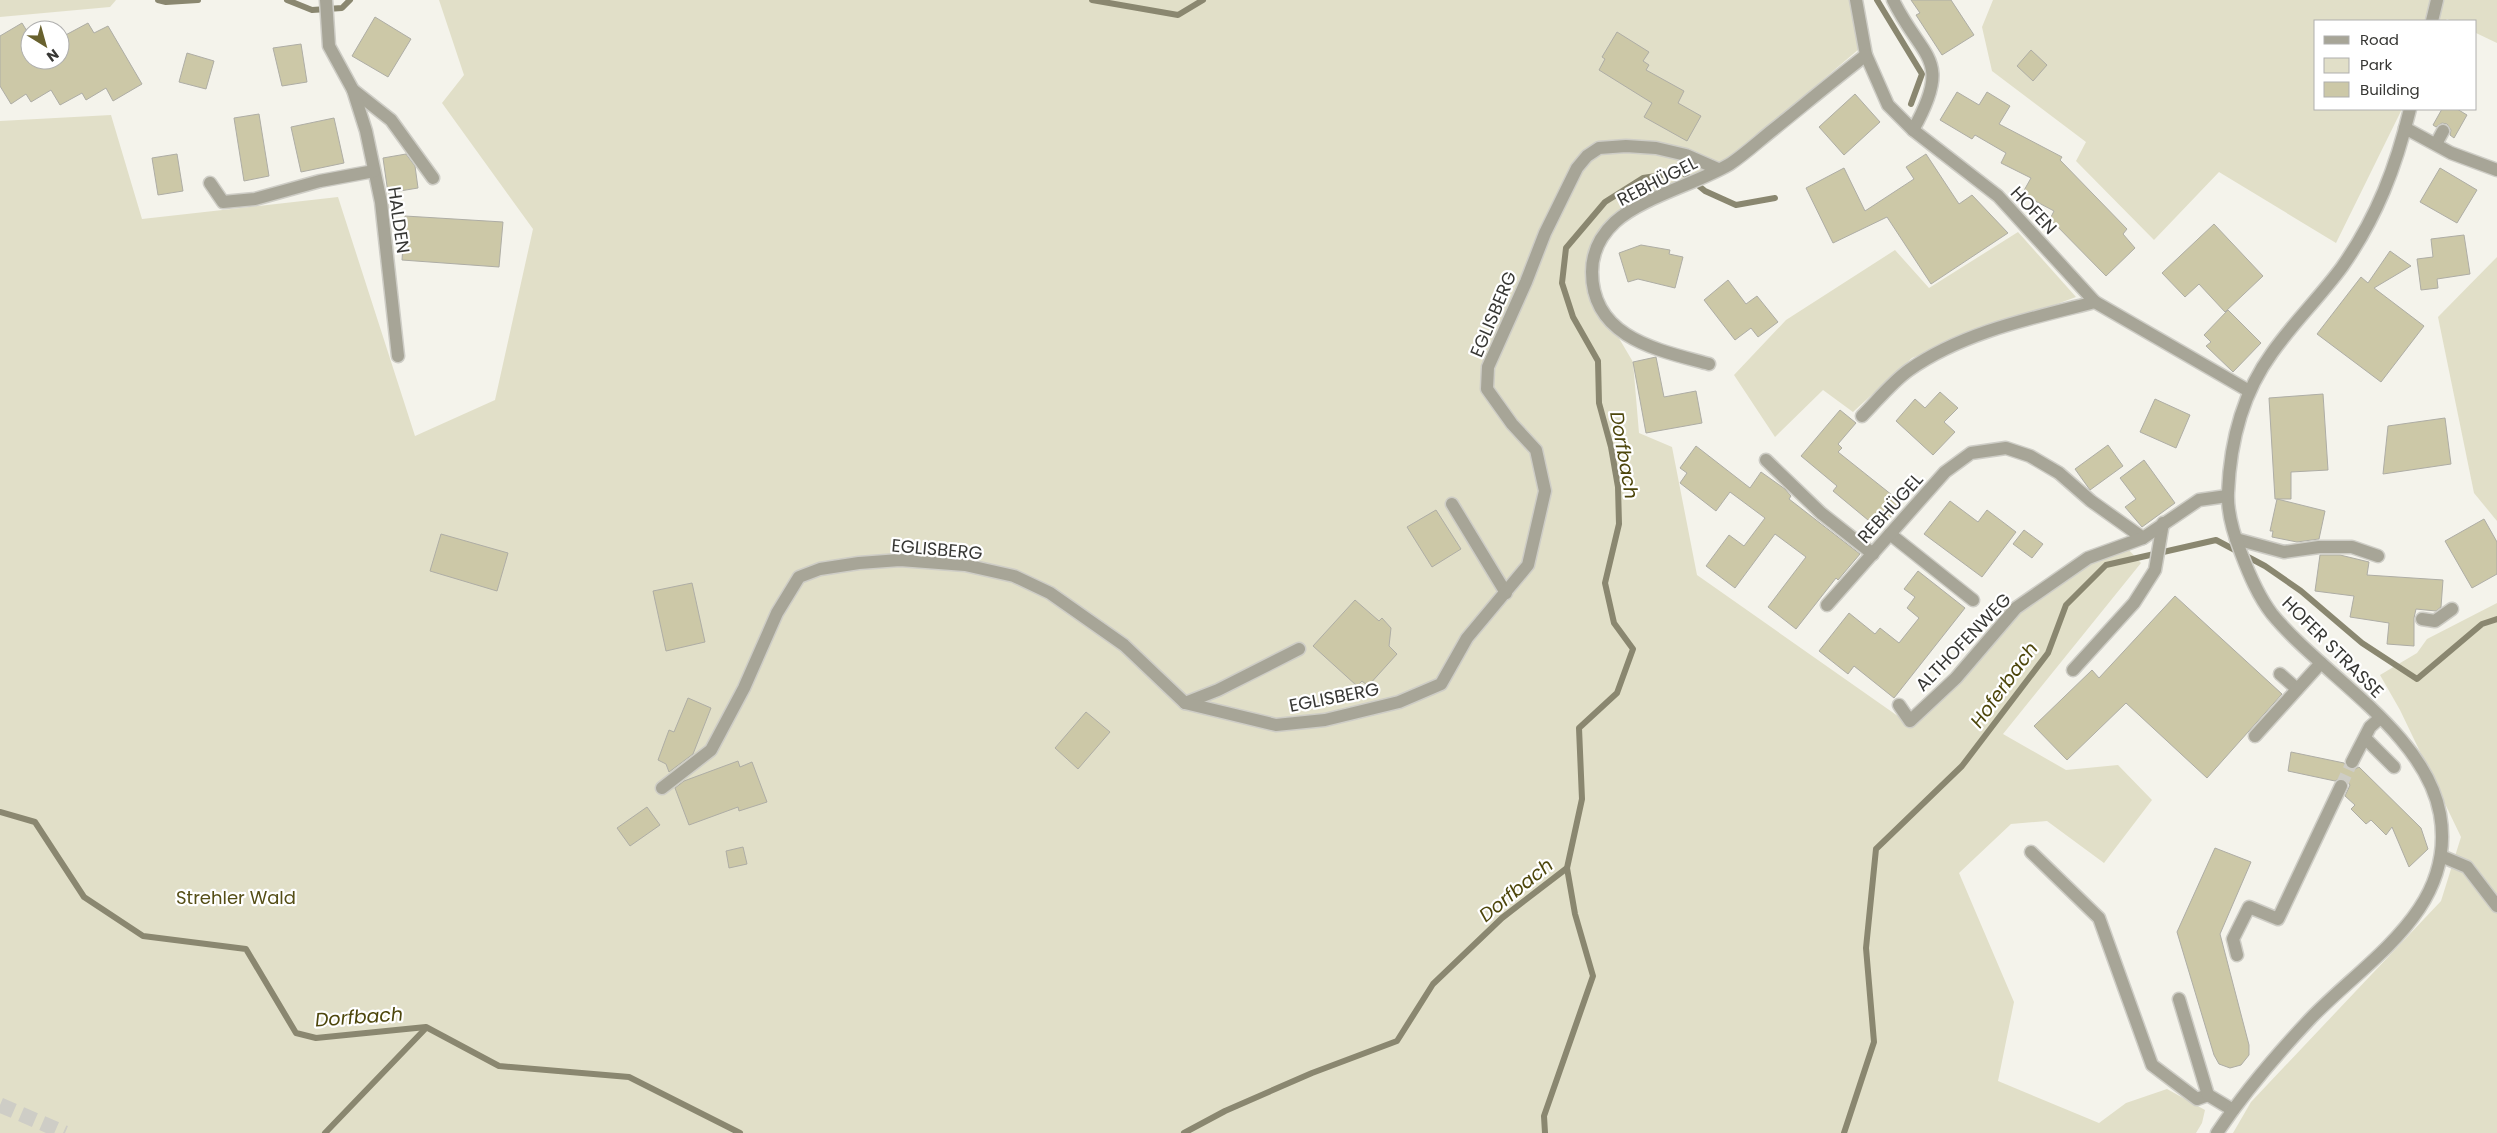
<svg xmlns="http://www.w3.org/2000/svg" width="2497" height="1133" viewBox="0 0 2497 1133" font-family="Poppins,sans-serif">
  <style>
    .green { fill: #e1dfc8 }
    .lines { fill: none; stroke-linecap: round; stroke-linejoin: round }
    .stream { stroke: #8a8770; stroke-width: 6 }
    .building { fill: #ccc8a7; stroke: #aeada5 }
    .minor-tunnel { stroke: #cecdc6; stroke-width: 12; stroke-dasharray: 12 6; stroke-linecap: butt }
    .highway-tunnel { stroke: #cecdc6; stroke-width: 15; stroke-dasharray: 15 8; stroke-linecap: butt }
    .minor-casing { stroke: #cecdc6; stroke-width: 15 }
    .minor { stroke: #a7a597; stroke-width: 12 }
    .labels { text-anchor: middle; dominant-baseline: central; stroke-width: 4.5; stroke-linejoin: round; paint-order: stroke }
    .street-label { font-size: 18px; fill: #373734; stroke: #fff }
    .park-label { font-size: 18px; fill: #554e16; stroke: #fff }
    .water-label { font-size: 19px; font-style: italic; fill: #4d460b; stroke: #fff }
  </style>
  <rect width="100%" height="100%" fill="#f4f3eb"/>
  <g class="green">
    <path d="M 0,0 L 116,0 L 110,7 L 0,17 Z"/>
    <path d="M 439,0 L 1851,0 L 1859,49 L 1718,169 L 1644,204 L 1602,237 L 1592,284 L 1610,323 L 1633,362 L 1639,433 L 1672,447 L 1697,575 L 1912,726 L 2018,610 L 2090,562 L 2127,548 L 2141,563 L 2003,734 L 2066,770 L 2118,765 L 2152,800 L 2104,863 L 2047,821 L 2011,824 L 1959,873 L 2014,1002 L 1998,1081 L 2099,1123 L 2126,1103 L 2167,1089 L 2205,1110 L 2202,1123 L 2196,1133 L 0,1133 L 0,121 L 111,115 L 142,219 L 338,197 L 415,436 L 495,400 L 533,229 L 442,103 L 464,75 Z"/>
    <path d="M 1993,0 L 2497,0 L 2497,43 L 2476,33 L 2476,21 L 2452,21 L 2447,19 L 2445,21 L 2316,21 L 2316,109 L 2402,109 L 2336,243 L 2219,172 L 2154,240 L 2076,161 L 2086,142 L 1992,71 L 1982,27 Z"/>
    <path d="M 2018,232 L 2076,297 L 1912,358 L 1853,412 L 1823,390 L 1775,437 L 1734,375 L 1786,320 L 1895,250 L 1929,288 Z"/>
    <path d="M 2497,257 L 2497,521 L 2474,493 L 2438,317 Z"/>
    <path d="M 2497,603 L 2497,1133 L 2233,1133 L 2251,1102 L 2441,901 L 2461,837 L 2400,710 L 2380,675 L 2417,653 L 2427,639 Z"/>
  </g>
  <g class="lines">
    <g class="stream">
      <path d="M 158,0 L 166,2 L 198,0"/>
      <path d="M 287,0 L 312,10 L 342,8 L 350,0"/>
      <path d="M 1092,0 L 1178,15 L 1203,0"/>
      <path d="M 1877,0 L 1922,74 L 1911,104"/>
      <path d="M 0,812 L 35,822 L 84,897 L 143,936 L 246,949 L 296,1033 L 316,1038 L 426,1027 L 499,1066 L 629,1077 L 740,1133"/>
      <path d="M 325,1133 L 426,1028"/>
      <path d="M 1184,1133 L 1225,1111 L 1312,1073 L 1397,1041 L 1433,984 L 1502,918 L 1567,868 L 1582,799 L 1579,728 L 1617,693 L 1633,649 L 1614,623 L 1605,583 L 1619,524 L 1618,487 L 1611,447 L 1599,403 L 1598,361 L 1573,317 L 1562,283 L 1566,248 L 1605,202 L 1643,178 L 1682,172 L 1705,191 L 1736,205 L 1775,198"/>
      <path d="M 1545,1133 L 1544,1116 L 1593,976 L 1575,914 L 1567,868"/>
      <path d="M 1844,1133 L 1874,1042 L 1866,948 L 1876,849 L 1962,766 L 2048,653 L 2066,605 L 2106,565 L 2216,540 L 2265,566 L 2301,591 L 2362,643 L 2417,679 L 2482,624 L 2497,619"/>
    </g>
  </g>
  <g class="building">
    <path d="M 1911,0 L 1951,0 L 1974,35 L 1942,55 L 1916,15 L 1920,13 Z"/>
    <path d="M 375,17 L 411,39 L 388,77 L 352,56 Z"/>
    <path d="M 22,23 L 30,36 L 30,60 L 60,60 L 60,38 L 88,23 L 94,33 L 108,26 L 142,84 L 113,101 L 106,88 L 86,100 L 82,93 L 60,105 L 51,90 L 31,102 L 26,94 L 11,104 L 0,86 L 0,36 Z"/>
    <path d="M 1617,32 L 1649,52 L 1643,61 L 1649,65 L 1646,70 L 1684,91 L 1678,103 L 1701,116 L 1687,141 L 1644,117 L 1652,103 L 1599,70 L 1605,59 L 1602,57 Z"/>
    <path d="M 301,44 L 307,82 L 282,86 L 273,48 Z"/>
    <path d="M 2031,50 L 2047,65 L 2033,81 L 2017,66 Z"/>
    <path d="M 187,53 L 214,61 L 206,89 L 179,82 Z"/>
    <path d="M 1957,92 L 1979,105 L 1987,92 L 2010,106 L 1999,124 L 2062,157 L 2060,160 L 2127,229 L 2123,234 L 2135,248 L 2106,276 L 2050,219 L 2054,211 L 2022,194 L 2031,178 L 2001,163 L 2006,153 L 1975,135 L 1972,139 L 1940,120 Z"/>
    <path d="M 1855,94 L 1880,122 L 1844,155 L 1819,127 Z"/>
    <path d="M 2442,109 L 2457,109 L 2467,115 L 2454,138 L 2450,135 L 2451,130 L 2447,124 L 2442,123 L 2436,127 L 2433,125 Z"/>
    <path d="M 259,114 L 269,176 L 244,181 L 234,118 Z"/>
    <path d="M 334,118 L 344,163 L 301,172 L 291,127 Z"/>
    <path d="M 177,154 L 183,191 L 158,195 L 152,158 Z"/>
    <path d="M 406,154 L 415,166 L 418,188 L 388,193 L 383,158 Z"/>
    <path d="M 1926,154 L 1959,204 L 1972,195 L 2008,233 L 1931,284 L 1887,217 L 1833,243 L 1806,188 L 1844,168 L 1865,211 L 1914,179 L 1906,167 Z"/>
    <path d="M 2440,168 L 2477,190 L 2457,223 L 2420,202 Z"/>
    <path d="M 405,216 L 503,222 L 499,267 L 402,260 Z"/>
    <path d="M 2214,224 L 2263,276 L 2225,312 L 2199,284 L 2185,297 L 2162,273 Z"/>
    <path d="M 2464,235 L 2470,274 L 2437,279 L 2438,288 L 2421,290 L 2417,259 L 2433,257 L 2431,239 Z"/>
    <path d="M 1641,245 L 1670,250 L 1669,254 L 1683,257 L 1675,288 L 1638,279 L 1628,282 L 1619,253 Z"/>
    <path d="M 2390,251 L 2411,266 L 2374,288 L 2424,326 L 2381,382 L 2317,334 L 2361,277 L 2368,283 Z"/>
    <path d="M 1728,280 L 1746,304 L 1757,296 L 1778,322 L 1758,337 L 1751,328 L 1735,340 L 1704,300 Z"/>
    <path d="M 2228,310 L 2261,343 L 2233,372 L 2206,346 L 2211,342 L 2204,335 Z"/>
    <path d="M 1656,357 L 1664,397 L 1696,391 L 1702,423 L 1646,433 L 1633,362 Z"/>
    <path d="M 1940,392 L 1958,408 L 1944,422 L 1955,432 L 1933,455 L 1896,421 L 1915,399 L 1925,408 Z"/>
    <path d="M 2323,394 L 2328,470 L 2291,472 L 2291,499 L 2275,499 L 2269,398 Z"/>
    <path d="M 2155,399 L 2190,415 L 2176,448 L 2140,432 Z"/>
    <path d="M 1840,410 L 1856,423 L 1838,444 L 1842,448 L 1838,452 L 1902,503 L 1880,530 L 1833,491 L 1837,486 L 1801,456 Z"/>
    <path d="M 2445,418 L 2451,464 L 2383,474 L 2388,426 Z"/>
    <path d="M 2108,445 L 2123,466 L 2090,490 L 2075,469 Z"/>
    <path d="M 1696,446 L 1750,488 L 1761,472 L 1785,489 L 1791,496 L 1789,499 L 1860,554 L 1838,580 L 1836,578 L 1796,629 L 1768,607 L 1806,557 L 1775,534 L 1735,588 L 1706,566 L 1729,535 L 1744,546 L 1765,518 L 1730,492 L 1716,511 L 1680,483 L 1687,473 L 1680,468 Z"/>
    <path d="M 2144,460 L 2175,503 L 2142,527 L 2125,507 L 2136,499 L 2120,478 Z"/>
    <path d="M 2277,499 L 2325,511 L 2319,539 L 2297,542 L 2272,537 L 2273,531 L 2270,531 Z"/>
    <path d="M 1950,501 L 1978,522 L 1987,510 L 2016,532 L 1982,577 L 1924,534 Z"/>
    <path d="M 1436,510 L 1461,549 L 1432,567 L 1407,527 Z"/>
    <path d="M 2484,519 L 2497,542 L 2497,574 L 2472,588 L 2445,541 Z"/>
    <path d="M 2024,530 L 2043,544 L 2032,558 L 2013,544 Z"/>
    <path d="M 441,534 L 508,553 L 497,591 L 430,571 Z"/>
    <path d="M 2320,555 L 2340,555 L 2369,562 L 2367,575 L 2443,580 L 2441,607 L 2436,611 L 2416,609 L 2414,618 L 2414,646 L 2387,644 L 2389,623 L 2350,617 L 2354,596 L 2315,591 Z"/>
    <path d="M 1918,571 L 1965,608 L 1894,698 L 1854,666 L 1848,674 L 1819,651 L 1849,613 L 1875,634 L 1880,628 L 1899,643 L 1919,618 L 1907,608 L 1915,597 L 1904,589 Z"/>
    <path d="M 692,583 L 705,642 L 666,651 L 653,591 Z"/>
    <path d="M 2175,596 L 2282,694 L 2207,778 L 2126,703 L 2067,760 L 2034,726 L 2092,670 L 2099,678 Z"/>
    <path d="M 1355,600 L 1379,621 L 1382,618 L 1391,628 L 1389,646 L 1397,654 L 1368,686 L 1362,681 L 1357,686 L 1313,646 Z"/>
    <path d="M 688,698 L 711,708 L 693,754 L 669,772 L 666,764 L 658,760 L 669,730 L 674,732 Z"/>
    <path d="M 1086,712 L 1110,732 L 1078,769 L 1055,748 Z"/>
    <path d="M 2291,752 L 2344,763 L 2349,769 L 2353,770 L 2359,767 L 2421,828 L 2428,849 L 2409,867 L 2392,827 L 2386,835 L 2371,820 L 2366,824 L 2351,809 L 2355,805 L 2345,796 L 2350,785 L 2347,781 L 2341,778 L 2335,781 L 2288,771 Z"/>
    <path d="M 738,761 L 740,767 L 752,762 L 767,802 L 739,811 L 738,807 L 689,825 L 675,788 L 684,781 Z"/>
    <path d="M 647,807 L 660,825 L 630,846 L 617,828 Z"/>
    <path d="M 743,847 L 747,864 L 729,868 L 726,851 Z"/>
    <path d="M 2215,848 L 2251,862 L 2220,934 L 2249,1045 L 2249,1055 L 2241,1065 L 2230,1068 L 2219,1064 L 2214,1055 L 2177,932 Z"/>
  </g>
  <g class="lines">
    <path class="minor-tunnel" d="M 2341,786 L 2352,762"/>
    <path class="highway-tunnel" d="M 0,1105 L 65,1133"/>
    <defs>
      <g id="minor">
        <path d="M 326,0 L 329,46 L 353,90 L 391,120 L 433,178"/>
        <path d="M 1856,0 L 1866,55 L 1888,105 L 1913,130 L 1998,196 L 2095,302 L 2249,391"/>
        <path d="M 1893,0 C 1922,60 1954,57 1913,130"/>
        <path d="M 2432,21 L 2437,0"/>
        <path d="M 353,90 L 366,131 L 381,202 L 398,356"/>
        <path d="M 2405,128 L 2451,153 L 2497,170"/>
        <path d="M 2436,144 L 2443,131"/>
        <path d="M 210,183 L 223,202 L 255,199 L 320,181 L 374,171"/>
        <path d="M 1709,364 C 1658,350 1592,338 1592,272 C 1592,252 1600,236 1615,222 C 1643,197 1696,184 1730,164 C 1745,154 1760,140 1774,129 C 1805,104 1835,79 1866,55"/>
        <path d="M 1862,416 C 1877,401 1892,382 1909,370 C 1963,332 2032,318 2095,302"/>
        <path d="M 1766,460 L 1821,513 L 1873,554"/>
        <path d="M 1452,504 L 1506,593"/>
        <path d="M 1890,534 L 1973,600"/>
        <path d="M 2236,539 L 2284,552 L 2319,547 L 2352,547 L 2378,556"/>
        <path d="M 1827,605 L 1945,472 L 1971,453 L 2006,448 L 2030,456 L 2059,473 L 2091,501 L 2143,538"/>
        <path d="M 2422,619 L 2435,621 L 2452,609"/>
        <path d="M 2073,670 L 2134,603 L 2155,570 L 2163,523"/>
        <path d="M 2280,674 L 2297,689"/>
        <path d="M 1185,703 L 1218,690 L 1299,649"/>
        <path d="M 1899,705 L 1910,721 L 1956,678 L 2016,608 L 2088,558 L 2143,538 L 2199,500 L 2227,496"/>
        <path d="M 2255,736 L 2321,663"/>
        <path d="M 2365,738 L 2394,767"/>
        <path d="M 2352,762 L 2370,727 L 2380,718"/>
        <path d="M 662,788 L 711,750 L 744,688 L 777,613 L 799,577 L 820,569 L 859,563 L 900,560 L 965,565 L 1014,576 L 1050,593 L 1124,645 L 1185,703 L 1276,725 L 1325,720 L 1399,702 L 1441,684 L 1467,638 L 1528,565 L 1545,491 L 1536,450 L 1512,424 L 1487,389 L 1488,367 L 1526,282 L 1545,233 L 1577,168 L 1587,156 L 1599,148 L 1626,146 L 1656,148 L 1686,155 L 1718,169"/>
        <path d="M 2031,852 L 2099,918 L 2152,1065 L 2197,1099 L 2208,1095"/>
        <path d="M 2441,856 L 2467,867 L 2497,906"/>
        <path d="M 2237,955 L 2233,939 L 2249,907 L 2278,919 L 2341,786"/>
        <path d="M 2179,999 L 2208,1095 L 2233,1110"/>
        <path d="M 2217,1133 C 2245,1091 2277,1054 2311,1018 C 2368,959 2457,909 2440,814 C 2425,732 2323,676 2272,614 C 2258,596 2249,574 2241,553 C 2234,535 2227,513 2228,493 C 2230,443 2242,394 2272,353 C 2293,323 2320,297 2342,267 C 2377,217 2396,167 2410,109"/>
      </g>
    </defs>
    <use href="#minor" class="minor-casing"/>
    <use href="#minor" class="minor"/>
  </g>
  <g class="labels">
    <g class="street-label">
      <text transform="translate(1657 181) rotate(-27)">REBHÜGEL</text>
      <text transform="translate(2034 210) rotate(47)">HOFEN</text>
      <text transform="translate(399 220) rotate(82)">HALDEN</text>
      <text transform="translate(1493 314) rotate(-67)">EGLISBERG</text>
      <text transform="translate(1890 508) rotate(-48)">REBHÜGEL</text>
      <text transform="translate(937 549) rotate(5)">EGLISBERG</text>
      <text transform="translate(1963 642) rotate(-46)">ALTHOFENWEG</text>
      <text transform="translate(2333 647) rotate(45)">HOFER STRASSE</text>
      <text transform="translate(1334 697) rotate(-11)">EGLISBERG</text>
    </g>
    <g class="park-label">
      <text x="236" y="897">Strehler Wald</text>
    </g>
    <g class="water-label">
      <text transform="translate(1624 455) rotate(80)">Dorfbach</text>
      <text transform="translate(2004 685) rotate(-54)">Hoferbach</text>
      <text transform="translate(1516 890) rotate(-39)">Dorfbach</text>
      <text transform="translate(359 1017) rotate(-4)">Dorfbach</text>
    </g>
  </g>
  <rect x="2314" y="20" width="162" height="90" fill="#ffffff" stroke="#afafae"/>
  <rect x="2324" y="36" width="25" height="8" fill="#a7a597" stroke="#afafae"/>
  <text x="2360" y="45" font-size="15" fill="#373734">Road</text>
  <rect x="2324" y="58" width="25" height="15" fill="#e1dfc8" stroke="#afafae"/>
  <text x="2360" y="70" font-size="15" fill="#373734">Park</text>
  <rect x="2324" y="82" width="25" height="15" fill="#ccc8a7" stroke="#afafae"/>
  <text x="2360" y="95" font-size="15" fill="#373734">Building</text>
  <g transform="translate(45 45) rotate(143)"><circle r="24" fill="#ffffff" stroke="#afafae"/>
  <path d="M0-4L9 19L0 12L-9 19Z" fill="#68612e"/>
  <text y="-8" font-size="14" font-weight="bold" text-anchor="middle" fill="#373734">N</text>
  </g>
</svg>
